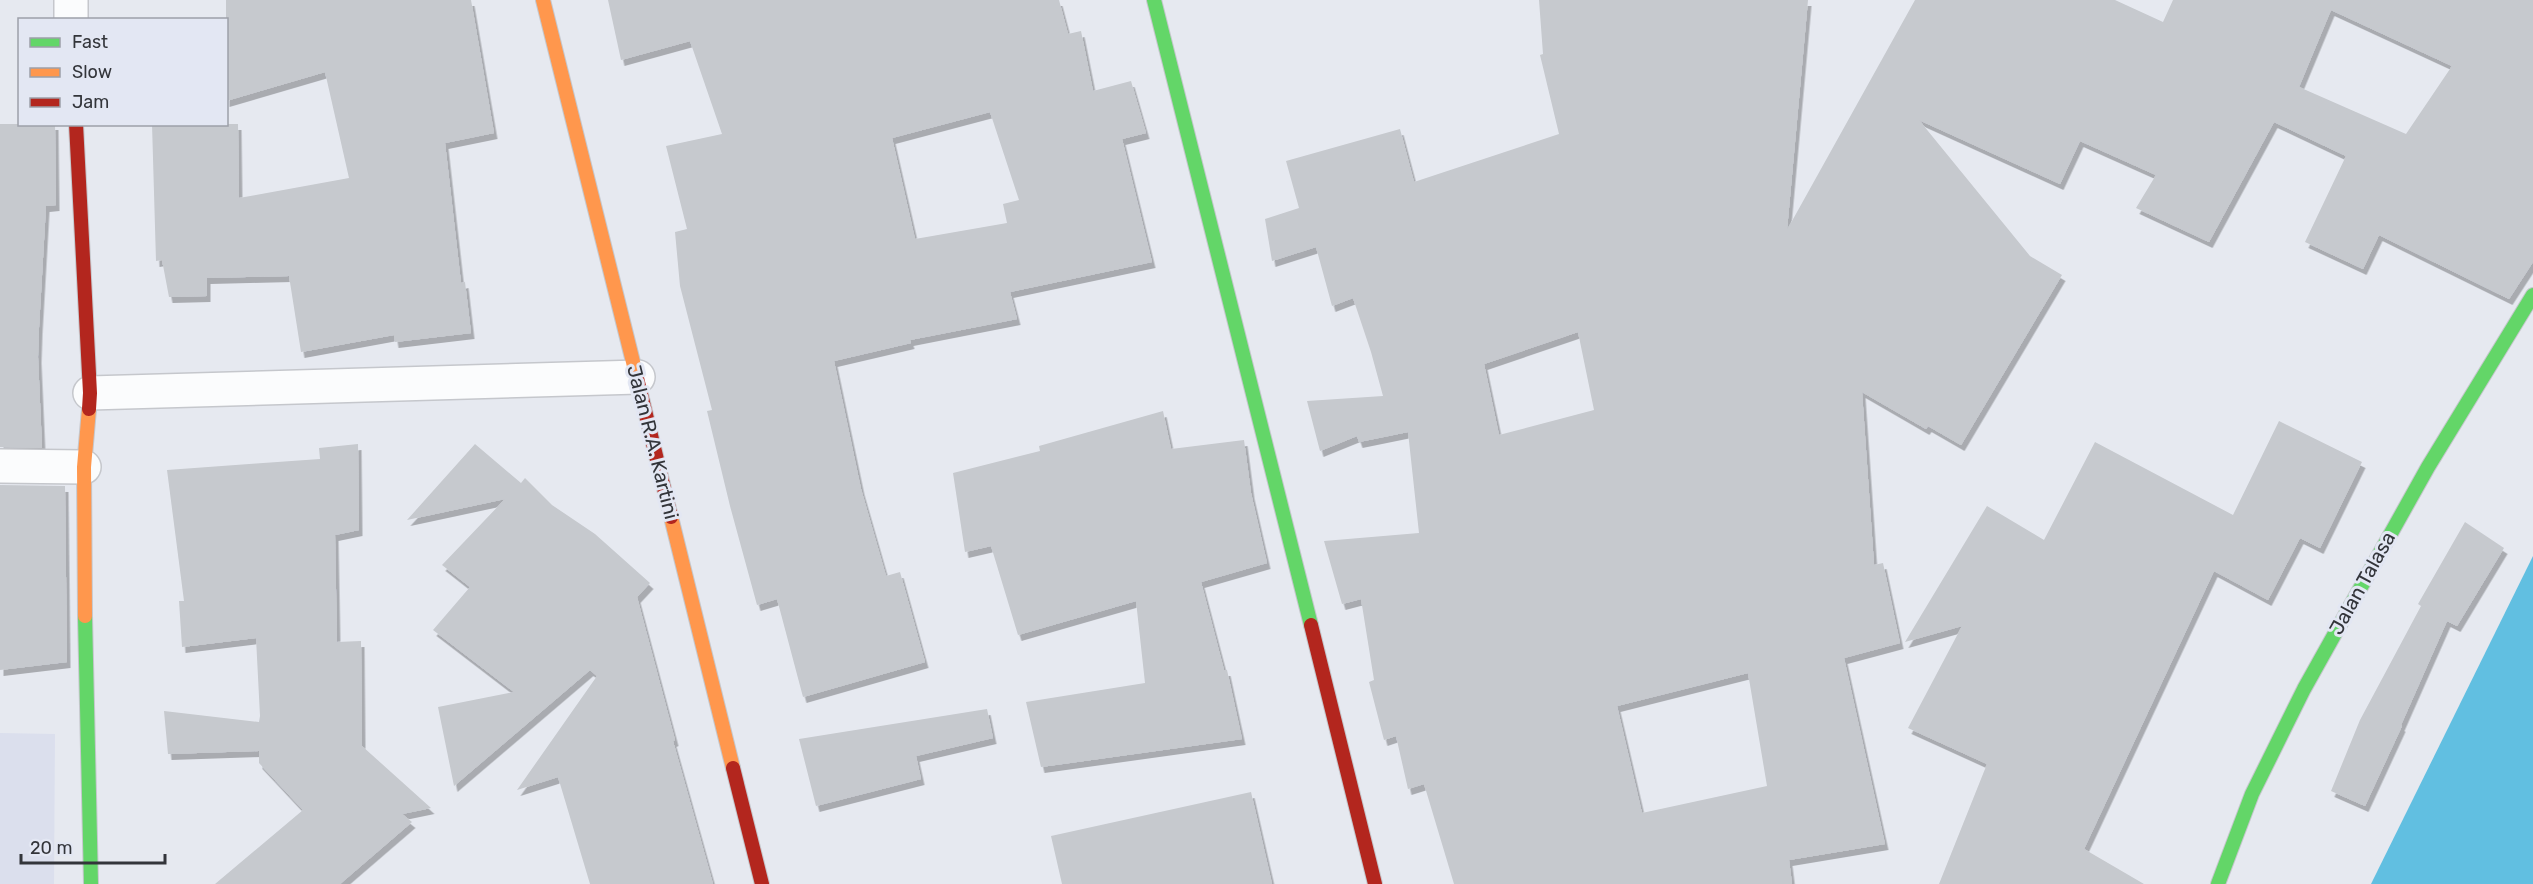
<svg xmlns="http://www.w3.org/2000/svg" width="2533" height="884" viewBox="0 0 2533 884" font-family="Rubik,sans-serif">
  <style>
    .built { fill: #dbdfed }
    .water { fill: #61bfe1 }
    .building { fill: #c6c9ce; fill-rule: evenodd; filter: url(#shadow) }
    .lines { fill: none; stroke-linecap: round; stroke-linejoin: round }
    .street-casing { stroke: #c5c7cc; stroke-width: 36 }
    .fast-casing { stroke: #c5c7cc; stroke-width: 16 }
    .slow-casing { stroke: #c5c7cc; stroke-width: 16 }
    .jam-casing { stroke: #c5c7cc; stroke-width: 16 }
    .street { stroke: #fbfcfd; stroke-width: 33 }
    .fast { stroke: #63d668; stroke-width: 14 }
    .slow { stroke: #ff974d; stroke-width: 14 }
    .jam { stroke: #b3261e; stroke-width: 14 }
    .labels { text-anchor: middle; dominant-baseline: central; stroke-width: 6; stroke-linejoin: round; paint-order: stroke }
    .street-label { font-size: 20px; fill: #33353a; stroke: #e3e7f3 }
  </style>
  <defs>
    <filter id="shadow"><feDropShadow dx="3.5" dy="6" stdDeviation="0" flood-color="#0004"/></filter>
  </defs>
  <rect width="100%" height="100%" fill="#e6e9f0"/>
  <path class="built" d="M 0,733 L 55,734 L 54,884 L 0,884 Z"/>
  <path class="water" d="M 2533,556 L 2533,884 L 2371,884 Z"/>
  <g class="building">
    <path d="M 226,0 L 471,0 L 494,133 L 445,143 L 461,283 L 465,282 L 471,333 L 395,342 L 394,335 L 301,352 L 289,276 L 207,278 L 207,296 L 169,297 L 162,260 L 156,261 L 152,124 L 238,124 L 239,198 L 349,178 L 325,72 L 226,101 Z"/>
    <path d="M 608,0 L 1059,0 L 1068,34 L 1081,31 L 1093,91 L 1131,81 L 1146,133 L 1122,139 L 1152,262 L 1010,292 L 1017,319 L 910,340 L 911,343 L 834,361 L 861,489 L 886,576 L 900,572 L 925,662 L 803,697 L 777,599 L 757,605 L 730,506 L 707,411 L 712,410 L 680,286 L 675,232 L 687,229 L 666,146 L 722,134 L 690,41 L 621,60 ZM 990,112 L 1019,200 L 1003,204 L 1007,223 L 915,239 L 892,138 Z"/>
    <path d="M 1539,0 L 1808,0 L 1787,230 L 1915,0 L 2115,0 L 2163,22 L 2173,0 L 2533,0 L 2533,262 L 2509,299 L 2379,235 L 2363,269 L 2305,242 L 2346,156 L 2274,122 L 2209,242 L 2136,208 L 2156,175 L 2080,141 L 2060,184 L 1919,120 L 2030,256 L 2062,275 L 1961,445 L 1928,426 L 1926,429 L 1862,392 L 1874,565 L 1883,563 L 1900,643 L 1844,658 L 1885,844 L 1789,860 L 1792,884 L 1454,884 L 1424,784 L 1408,789 L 1396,736 L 1384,740 L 1369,682 L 1374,680 L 1361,599 L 1342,604 L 1324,541 L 1419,533 L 1408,432 L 1359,442 L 1357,436 L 1320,451 L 1307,401 L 1383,396 L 1371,352 L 1353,298 L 1332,306 L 1316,247 L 1272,261 L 1265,219 L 1299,208 L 1286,161 L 1400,129 L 1414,182 L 1559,134 L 1540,55 L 1543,54 ZM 2331,10 L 2452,66 L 2406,134 L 2299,87 ZM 1578,332 L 1594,410 L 1499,435 L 1484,364 ZM 1748,673 L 1767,786 L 1642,813 L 1617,706 Z"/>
    <path d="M 0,124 L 55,124 L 56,205 L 46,206 L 39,328 L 38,357 L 42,448 L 0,447 Z"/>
    <path d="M 1163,411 L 1171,449 L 1244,440 L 1251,493 L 1267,563 L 1201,582 L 1224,670 L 1227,670 L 1242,739 L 1041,767 L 1026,702 L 1145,683 L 1136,601 L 1018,635 L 991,546 L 965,552 L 953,473 L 1040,451 L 1039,446 Z"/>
    <path d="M 2279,421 L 2362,462 L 2320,548 L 2300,538 L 2268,600 L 2214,571 L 2084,849 L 2144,884 L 1939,884 L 1987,764 L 1908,728 L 1962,626 L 1905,642 L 1987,506 L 2044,540 L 2095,442 L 2233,515 Z"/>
    <path d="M 358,444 L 359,530 L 335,535 L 337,642 L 361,641 L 362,746 L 431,808 L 402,814 L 412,822 L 340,884 L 215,884 L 303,810 L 259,763 L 259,751 L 168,754 L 164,711 L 259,722 L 260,716 L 256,638 L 182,647 L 179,601 L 184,601 L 167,470 L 320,459 L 319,448 Z"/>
    <path d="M 475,444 L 521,483 L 525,478 L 552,505 L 595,534 L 650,583 L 637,597 L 675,740 L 673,741 L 713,884 L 590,884 L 558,777 L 517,790 L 597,676 L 590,670 L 454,786 L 438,707 L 514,692 L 433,630 L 470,587 L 442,565 L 505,499 L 407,520 Z"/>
    <path d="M 0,485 L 65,486 L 67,662 L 0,670 Z"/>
    <path d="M 2465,522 L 2504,548 L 2457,626 L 2447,621 L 2401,725 L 2402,726 L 2365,806 L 2331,791 L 2360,720 L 2421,606 L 2424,608 L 2418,604 Z"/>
    <path d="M 987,709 L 993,738 L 916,756 L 921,779 L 816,806 L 799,739 Z"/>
    <path d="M 1251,792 L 1272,884 L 1062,884 L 1051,836 Z"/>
  </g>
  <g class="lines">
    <defs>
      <g id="street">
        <path d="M 71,0 L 71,20"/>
        <path d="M 90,393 L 638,377"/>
        <path d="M 0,466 L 84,467"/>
      </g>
      <g id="fast">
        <path d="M 1154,0 L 1311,625"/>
        <path d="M 85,616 L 91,884"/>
        <path d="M 2218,884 L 2252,794 L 2304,689 L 2428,467 L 2533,295"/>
      </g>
      <g id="slow">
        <path d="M 543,0 L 637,378"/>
        <path d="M 671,517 L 733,768"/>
        <path d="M 85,616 L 84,467 L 89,409"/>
      </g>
      <g id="jam">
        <path d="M 76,124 L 90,393 L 89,409"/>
        <path d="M 637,378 L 671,517"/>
        <path d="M 1311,625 L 1375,884"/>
        <path d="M 733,768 L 762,884"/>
      </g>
    </defs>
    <use href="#street" class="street-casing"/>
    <use href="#fast" class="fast-casing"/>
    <use href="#slow" class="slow-casing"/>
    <use href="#jam" class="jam-casing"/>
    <use href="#street" class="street"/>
    <use href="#fast" class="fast"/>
    <use href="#slow" class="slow"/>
    <use href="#jam" class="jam"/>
  </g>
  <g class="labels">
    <g class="street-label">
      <text transform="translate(653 442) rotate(76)">Jalan R.A. Kartini</text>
      <text transform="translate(2362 583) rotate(-61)">Jalan Talasa</text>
    </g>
  </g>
  <rect x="18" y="18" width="210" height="108" fill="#e3e7f3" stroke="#9da0a9" stroke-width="1.5"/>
  <rect x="30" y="38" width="30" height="9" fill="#63d668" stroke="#9da0a9" stroke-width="1.5"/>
  <text x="72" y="48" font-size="18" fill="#33353a">Fast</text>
  <rect x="30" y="68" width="30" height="9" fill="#ff974d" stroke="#9da0a9" stroke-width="1.5"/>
  <text x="72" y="78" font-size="18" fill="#33353a">Slow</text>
  <rect x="30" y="98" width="30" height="9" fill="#b3261e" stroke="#9da0a9" stroke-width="1.5"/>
  <text x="72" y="108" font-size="18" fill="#33353a">Jam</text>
  <path d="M21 854v9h144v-9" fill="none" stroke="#33353a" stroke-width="3"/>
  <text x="30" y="854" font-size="18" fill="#33353a" stroke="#e3e7f3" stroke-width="4.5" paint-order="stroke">20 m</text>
</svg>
